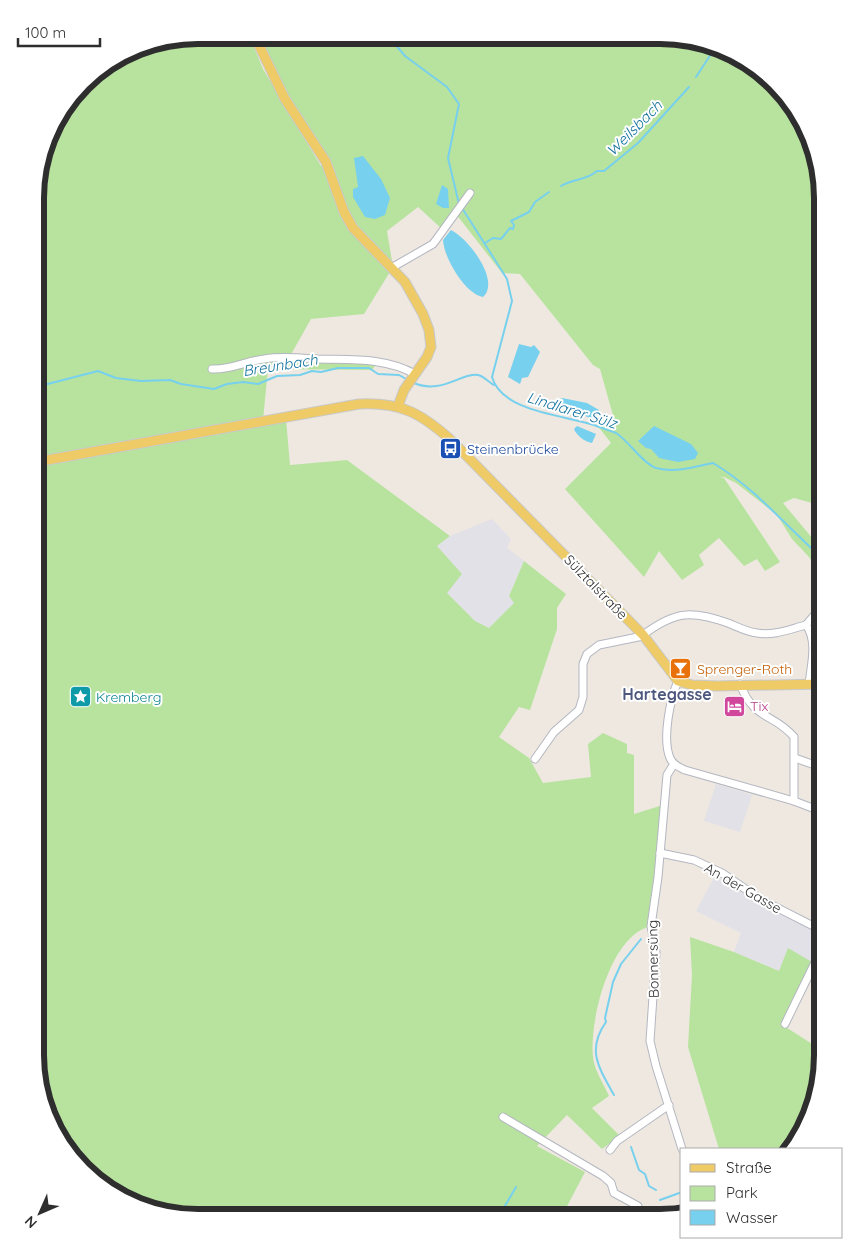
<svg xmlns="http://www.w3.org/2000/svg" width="858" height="1253" viewBox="0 0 858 1253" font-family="Quicksand,sans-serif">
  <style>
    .industrial { fill: #e2e1e7 }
    .green { fill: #b8e39f }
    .water { fill: #77d0ed }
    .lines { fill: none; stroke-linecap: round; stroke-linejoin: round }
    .stream { stroke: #77d0ed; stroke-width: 2 }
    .minor-casing { stroke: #b4b7c0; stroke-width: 9 }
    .major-casing { stroke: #c9c9c9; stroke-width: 11 }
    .minor { stroke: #fff; stroke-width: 7 }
    .major { stroke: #eecb66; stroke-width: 9 }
    .labels { text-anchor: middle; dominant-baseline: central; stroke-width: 4; stroke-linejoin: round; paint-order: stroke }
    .transit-label { font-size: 14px; fill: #164399; stroke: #fff; text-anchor: start }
    .street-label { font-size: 14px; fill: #2e2e2e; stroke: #fff }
    .food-label { font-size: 14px; fill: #c56008; stroke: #fff; text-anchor: start }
    .culture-label { font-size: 14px; fill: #0d838f; stroke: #fff; text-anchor: start }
    .hotel-label { font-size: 14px; fill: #b23c85; stroke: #fff; text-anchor: start }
    .water-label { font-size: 15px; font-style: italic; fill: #11719e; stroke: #fff }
    .quarter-label { font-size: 16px; font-weight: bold; fill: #4e587e; stroke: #fff }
    .rim { fill: none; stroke: #2e2e2e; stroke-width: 6 }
  </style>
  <rect width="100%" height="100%" fill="#eee8e1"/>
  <g class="industrial">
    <path d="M 492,519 L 511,539 L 507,548 L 524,561 L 509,596 L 515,603 L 489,628 L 475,621 L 447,593 L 437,546 L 450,536 Z"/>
    <path d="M 716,784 L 752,795 L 740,832 L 704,821 Z"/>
    <path d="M 716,874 L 823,935 L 823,941 L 812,962 L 779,971 L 734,952 L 741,933 L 696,911 Z"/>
  </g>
  <g class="green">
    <path d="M 198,35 L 249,35 L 263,69 L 321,166 L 326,162 L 285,99 L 254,35 L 682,36 L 759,68 L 806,126 L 823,198 L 823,506 L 794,498 L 783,503 L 823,551 L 823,579 L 809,557 L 792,539 L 777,515 L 736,483 L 724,477 L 720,478 L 724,478 L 780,562 L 765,571 L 757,559 L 744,566 L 719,538 L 699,555 L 704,565 L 682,580 L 659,551 L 644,577 L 565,489 L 611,443 L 597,425 L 616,426 L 600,369 L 593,365 L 520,274 L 502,273 L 456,214 L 442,229 L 418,207 L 387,231 L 393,267 L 364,314 L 311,319 L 289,358 L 377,363 L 372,370 L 268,369 L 263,420 L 36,459 L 36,176 L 57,117 L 91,75 L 145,44 Z"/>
    <path d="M 286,419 L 290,465 L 347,460 L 450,536 L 437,546 L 462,574 L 447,593 L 475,621 L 489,628 L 514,603 L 509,596 L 524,561 L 566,594 L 557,608 L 557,629 L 530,710 L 519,707 L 499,737 L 529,758 L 543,783 L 591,777 L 588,744 L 603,733 L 627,744 L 627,753 L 634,755 L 634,814 L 663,805 L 651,926 C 610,935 589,1021 593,1057 C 594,1070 604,1084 609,1096 L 592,1108 L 620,1136 L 602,1149 L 567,1115 L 537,1146 L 585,1172 L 565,1210 L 576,1218 L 177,1217 L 107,1190 L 52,1127 L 35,1055 L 36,467 Z"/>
    <path d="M 690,937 L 734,952 L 779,971 L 788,948 L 812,962 L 781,1024 L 820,1049 L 823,1066 L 795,1146 L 792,1149 L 719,1149 L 688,1047 L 692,975 Z"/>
  </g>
  <g class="water">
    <path d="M 363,156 L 381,179 L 390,198 L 385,215 L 375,219 L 365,217 L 353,197 L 353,189 L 358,187 L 354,158 Z"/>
    <path d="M 442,185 L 448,189 L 449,208 L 443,208 L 436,204 Z"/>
    <path d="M 451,230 C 468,238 501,281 483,297 C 465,294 444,258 443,240 Z"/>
    <path d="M 519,344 L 531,347 L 534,345 L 540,352 L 528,377 L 522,378 L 520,384 L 508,377 Z"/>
    <path d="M 562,398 L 587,403 L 599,410 L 593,419 L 559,406 L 559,402 Z"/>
    <path d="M 577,426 L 596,434 L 592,443 C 585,442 576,435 574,429 Z"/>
    <path d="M 654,426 L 691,444 L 698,453 L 695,459 L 678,462 L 659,458 L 651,449 L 646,448 L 638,441 Z"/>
  </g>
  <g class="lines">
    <g class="stream">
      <path d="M 388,36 L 405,56 L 447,87 L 459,104 L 448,158 L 459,204"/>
      <path d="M 696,77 L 713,51"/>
      <path d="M 561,186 C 573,178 586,181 597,171 L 604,171 L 638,143 L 689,87"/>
      <path d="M 462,208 L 507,279 L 512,301 L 492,377 C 502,412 563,415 594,425 C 601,428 609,430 616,433 C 629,441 643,464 656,468 C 676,473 694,467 713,463 C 755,488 786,526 823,559"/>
      <path d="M 485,243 L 493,238 L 501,239 L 510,228 L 513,229 L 514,225 L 511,221 L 529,212 L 535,202 L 549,192"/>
      <path d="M 412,382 C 442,397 464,369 481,376 C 485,378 490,383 494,385"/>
      <path d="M 36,387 L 98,371 L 116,378 L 141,381 L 170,380 L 181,384 L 214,389 L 227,384 L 243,382 L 258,384 L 277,376 L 300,375 L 312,371 L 321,372 L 338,368 L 369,368 L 378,374 L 399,375 L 408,380"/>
      <path d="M 614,1095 C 599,1068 586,1050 606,1022 L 605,1018 L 613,982 L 621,964 L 641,939"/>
      <path d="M 631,1147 L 639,1170 L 645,1174 L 649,1186 L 656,1190"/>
      <path d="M 660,1200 L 682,1192"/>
      <path d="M 498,1218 L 516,1187"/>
    </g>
    <defs>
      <g id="minor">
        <path d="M 393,267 L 433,244 L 470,193"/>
        <path d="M 212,369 C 231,370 246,361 264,359 C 283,356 299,358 318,359 C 351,360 384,357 415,374"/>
        <path d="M 806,625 C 818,641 811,665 809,684"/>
        <path d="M 806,625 L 823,605"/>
        <path d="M 643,635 C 675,611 691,610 728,623 C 738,627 747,632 757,633 C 774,636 790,629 806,625"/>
        <path d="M 678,681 C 670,699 662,739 670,758 C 673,765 679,767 685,770 L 794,801 L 823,812"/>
        <path d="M 740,684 C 754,721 774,713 794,737 L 794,801"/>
        <path d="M 795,758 L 823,768"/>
        <path d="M 535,759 L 554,732 L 579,710 L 583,697 L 583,664 L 587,654 L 599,645 L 643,636"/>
        <path d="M 674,764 L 667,775 L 658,877 L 651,926 L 656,952 L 650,1041 L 656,1066 L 682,1149"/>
        <path d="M 660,853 L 694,860 L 722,873 L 760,899 L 823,931"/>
        <path d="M 785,1024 L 823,946"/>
        <path d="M 503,1117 L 603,1176 L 611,1183 L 614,1193 L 638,1206 L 641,1218"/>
        <path d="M 785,1149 L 796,1145"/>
        <path d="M 610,1150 L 617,1141 L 669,1105"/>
      </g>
      <g id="major">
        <path d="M 254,35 L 285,99 L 326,162 L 344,212 L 353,228 L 405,282 L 423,314 L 429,330 L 431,347 L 427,357 L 404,390 L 398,406"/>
        <path d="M 36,462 L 359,404 C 401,402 421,413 452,441 L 643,635 L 678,681 L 692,685 L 717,686 L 823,684"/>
      </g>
    </defs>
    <use href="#minor" class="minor-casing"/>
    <use href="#major" class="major-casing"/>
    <use href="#minor" class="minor"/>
    <use href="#major" class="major"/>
  </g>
  <defs>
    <symbol id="bus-square" viewBox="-11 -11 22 22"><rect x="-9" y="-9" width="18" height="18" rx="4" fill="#1a4fb4" stroke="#fff"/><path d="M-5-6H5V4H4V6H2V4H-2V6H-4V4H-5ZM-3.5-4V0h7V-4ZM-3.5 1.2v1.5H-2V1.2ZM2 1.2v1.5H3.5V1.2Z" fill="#fff"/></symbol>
    <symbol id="bar-square" viewBox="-11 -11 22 22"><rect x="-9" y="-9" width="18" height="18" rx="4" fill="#e8710a" stroke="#fff"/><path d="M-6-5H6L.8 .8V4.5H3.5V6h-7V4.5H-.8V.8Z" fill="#fff"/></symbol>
    <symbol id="sight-square" viewBox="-11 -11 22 22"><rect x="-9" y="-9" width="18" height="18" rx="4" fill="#0f9aa8" stroke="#fff"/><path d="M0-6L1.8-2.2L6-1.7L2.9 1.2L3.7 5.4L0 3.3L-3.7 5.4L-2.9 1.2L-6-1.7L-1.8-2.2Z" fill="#fff"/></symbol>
    <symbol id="hotel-square" viewBox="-11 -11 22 22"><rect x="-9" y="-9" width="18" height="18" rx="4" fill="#d1479c" stroke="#fff"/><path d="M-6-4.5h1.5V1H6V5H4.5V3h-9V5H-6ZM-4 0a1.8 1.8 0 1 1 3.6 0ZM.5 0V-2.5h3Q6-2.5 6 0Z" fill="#fff"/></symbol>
  </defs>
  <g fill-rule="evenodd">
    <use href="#bus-square" x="438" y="436" width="25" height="25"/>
    <use href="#bar-square" x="668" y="656" width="25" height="25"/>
    <use href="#sight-square" x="68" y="684" width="25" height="25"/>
    <use href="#hotel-square" x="722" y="694" width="25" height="25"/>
  </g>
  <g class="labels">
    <g class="transit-label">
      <text x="467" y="449">Steinenbrücke</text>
    </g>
    <g class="street-label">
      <text transform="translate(596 587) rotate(46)">Sülztalstraße</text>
      <text transform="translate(743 888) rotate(30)">An der Gasse</text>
      <text transform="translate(653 959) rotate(-91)">Bonnersüng</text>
    </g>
    <g class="food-label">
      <text x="697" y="669">Sprenger-Roth</text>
    </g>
    <g class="culture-label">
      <text x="96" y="697">Kremberg</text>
    </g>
    <g class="hotel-label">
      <text x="750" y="706">Tix</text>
    </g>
    <g class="water-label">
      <text transform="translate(634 128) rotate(-45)">Weilsbach</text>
      <text transform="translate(280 365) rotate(-9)">Breunbach</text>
      <text transform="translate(572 410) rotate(17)">Lindlarer Sülz</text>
    </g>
    <g class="quarter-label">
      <text x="667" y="694">Hartegasse</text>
    </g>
  </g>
  <path d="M0 0H858V1253H0ZM198 44H660A154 154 0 0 1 814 198V1055A154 154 0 0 1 660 1209H198A154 154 0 0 1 44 1055V198A154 154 0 0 1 198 44Z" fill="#fff" fill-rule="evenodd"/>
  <path class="rim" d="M198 44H660A154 154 0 0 1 814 198V1055A154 154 0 0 1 660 1209H198A154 154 0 0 1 44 1055V198A154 154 0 0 1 198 44Z"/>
  <rect x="680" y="1148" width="162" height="90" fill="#ffffff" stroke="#ababab"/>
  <rect x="690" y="1164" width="25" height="8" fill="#eecb66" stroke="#ababab"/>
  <text x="726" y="1173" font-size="15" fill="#2e2e2e">Straße</text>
  <rect x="690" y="1186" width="25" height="15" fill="#b8e39f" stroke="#ababab"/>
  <text x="726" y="1198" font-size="15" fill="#2e2e2e">Park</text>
  <rect x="690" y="1210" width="25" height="15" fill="#77d0ed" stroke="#ababab"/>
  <text x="726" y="1223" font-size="15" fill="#2e2e2e">Wasser</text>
  <g transform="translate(40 1213) rotate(225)" stroke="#ffffff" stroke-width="4" paint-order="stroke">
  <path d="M0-4L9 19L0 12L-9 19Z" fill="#2e2e2e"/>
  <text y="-8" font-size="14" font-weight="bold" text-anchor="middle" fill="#2e2e2e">N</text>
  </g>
  <path d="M18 38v8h82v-8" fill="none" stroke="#2e2e2e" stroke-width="2.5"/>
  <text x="25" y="38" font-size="15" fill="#2e2e2e" stroke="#ffffff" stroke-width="4" paint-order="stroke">100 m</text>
</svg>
